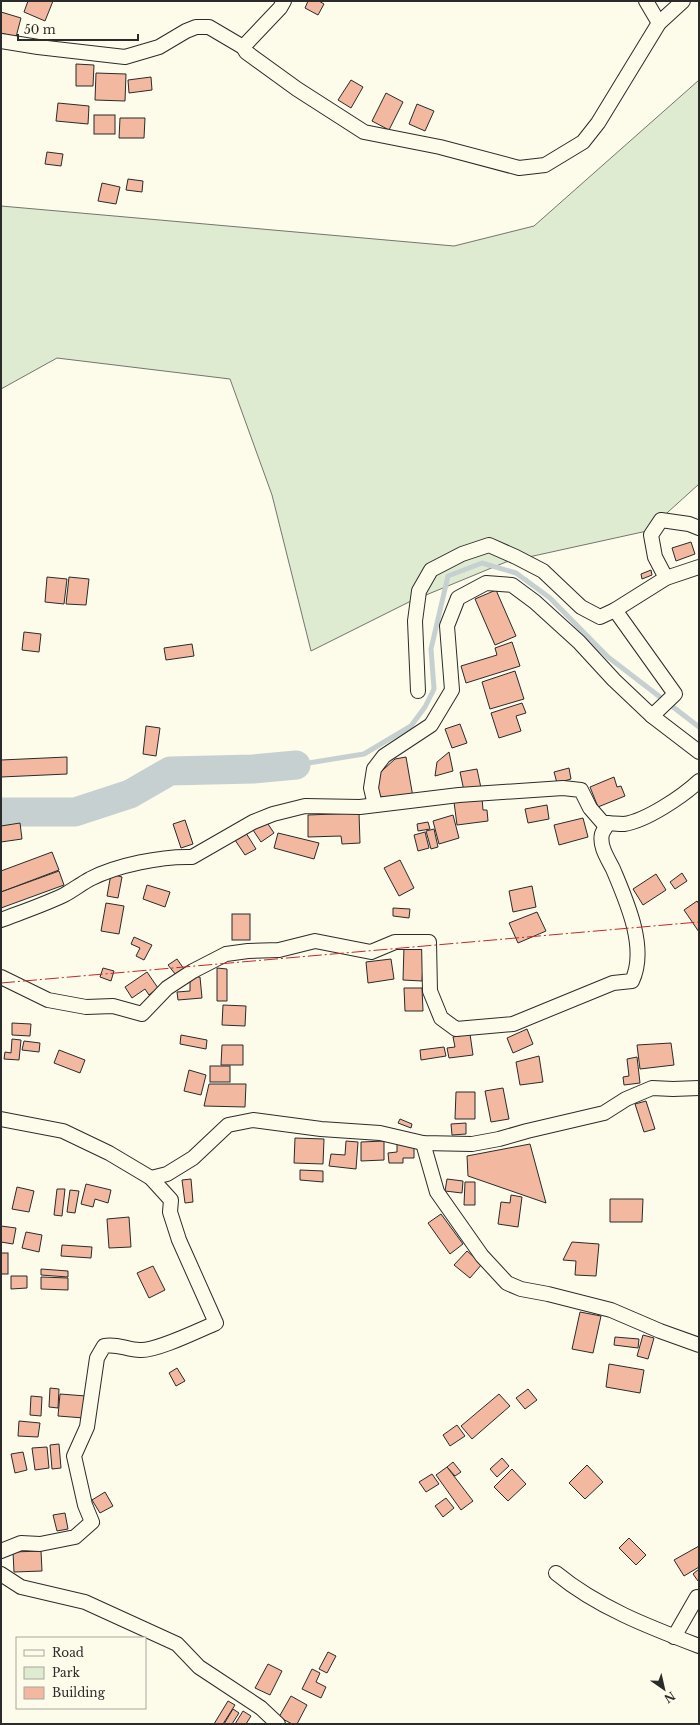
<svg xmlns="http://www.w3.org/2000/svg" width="700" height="1725" viewBox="0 0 700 1725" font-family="'Libre Baskerville',serif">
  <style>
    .green { fill: #deebd1; stroke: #74746e }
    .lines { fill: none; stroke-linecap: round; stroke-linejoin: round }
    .stream { stroke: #c7d0d0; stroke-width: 5 }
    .river { stroke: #c7d0d0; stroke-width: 29 }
    .building { fill: #f2b8a0; stroke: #2b2b2b }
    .minor-casing { stroke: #2b2b2b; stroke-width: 16 }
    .minor { stroke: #fdfbea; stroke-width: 14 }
    .power { stroke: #c62828; stroke-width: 1; stroke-dasharray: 14 3 2 3; stroke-linecap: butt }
  </style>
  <rect width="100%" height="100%" fill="#fdfbea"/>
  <path class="green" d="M 699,80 L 699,484 L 647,531 L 506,562 L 409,602 L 311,651 L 272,495 L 230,379 L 57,358 L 1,389 L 1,206 L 454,246 L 534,226 Z"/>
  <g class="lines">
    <path class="stream" d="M 296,765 L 364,754 L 411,726 L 425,707 L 434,689 L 431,649 L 448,576 L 482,563 L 516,573 L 550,598 L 608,657 L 699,727"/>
    <path class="river" d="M 1,812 L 75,812 L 130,794 L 170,771 L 253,769 L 296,765"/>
  </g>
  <g class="building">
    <path d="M 28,1 L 53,1 L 45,21 L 24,12 Z"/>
    <path d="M 308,1 L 319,1 L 324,4 L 318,15 L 305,8 Z"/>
    <path d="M 1,12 L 21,18 L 16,37 L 1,33 Z"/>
    <path d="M 76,64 L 94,65 L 93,86 L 76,86 Z"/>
    <path d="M 96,73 L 126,74 L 125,101 L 95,100 Z"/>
    <path d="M 151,77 L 152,90 L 129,93 L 128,80 Z"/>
    <path d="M 351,80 L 363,87 L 351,108 L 338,100 Z"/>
    <path d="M 386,93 L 403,102 L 389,130 L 372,121 Z"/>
    <path d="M 58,103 L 89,106 L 88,124 L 56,121 Z"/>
    <path d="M 417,104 L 434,111 L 425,131 L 409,124 Z"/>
    <rect x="94" y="115" width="21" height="19"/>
    <path d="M 120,118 L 145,118 L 144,138 L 119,138 Z"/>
    <path d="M 47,152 L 63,154 L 61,166 L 45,164 Z"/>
    <path d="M 128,179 L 143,181 L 142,192 L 126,190 Z"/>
    <path d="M 102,183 L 120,187 L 116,204 L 98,201 Z"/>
    <path d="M 691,542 L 695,554 L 676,561 L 672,548 Z"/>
    <path d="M 651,570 L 652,575 L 642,579 L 641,574 Z"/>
    <path d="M 47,577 L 67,579 L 64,604 L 45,602 Z"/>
    <path d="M 69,577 L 89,579 L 86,605 L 66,604 Z"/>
    <path d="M 496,590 L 516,636 L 495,645 L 475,599 Z"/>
    <path d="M 24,632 L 41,634 L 39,652 L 22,650 Z"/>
    <path d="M 512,642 L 520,666 L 466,683 L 461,666 L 497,655 L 495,648 Z"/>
    <path d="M 192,644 L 194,656 L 166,660 L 164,648 Z"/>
    <path d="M 515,671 L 524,699 L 490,709 L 482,682 Z"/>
    <path d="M 522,703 L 526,713 L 516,716 L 521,731 L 499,738 L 491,713 Z"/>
    <path d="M 460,724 L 467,743 L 452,748 L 445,729 Z"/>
    <path d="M 146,726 L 160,728 L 156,756 L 143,754 Z"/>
    <path d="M 449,752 L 453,771 L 435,776 L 437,762 Z"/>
    <path d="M 67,757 L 67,774 L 1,777 L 1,760 Z"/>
    <path d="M 406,757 L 413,797 L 378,797 L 373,779 L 395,759 Z"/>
    <path d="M 569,768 L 571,779 L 557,783 L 554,772 Z"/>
    <path d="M 477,769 L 481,788 L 464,791 L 460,772 Z"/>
    <path d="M 614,777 L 617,787 L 621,786 L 625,796 L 598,807 L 590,787 Z"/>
    <path d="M 482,798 L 483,810 L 487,810 L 488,821 L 457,825 L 454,802 Z"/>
    <path d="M 547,805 L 549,819 L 528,823 L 525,809 Z"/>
    <path d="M 359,813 L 360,843 L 342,844 L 341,836 L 308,837 L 308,815 Z"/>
    <path d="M 453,815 L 459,838 L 439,844 L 433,821 Z"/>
    <path d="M 583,818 L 588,837 L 559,845 L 554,825 Z"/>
    <path d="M 185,820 L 193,844 L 181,848 L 173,824 Z"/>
    <path d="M 266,821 L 274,833 L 261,842 L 253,830 Z"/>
    <path d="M 428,822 L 430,829 L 418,831 L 417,824 Z"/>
    <path d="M 20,823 L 22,839 L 1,842 L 1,826 Z"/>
    <path d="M 434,829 L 438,847 L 431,849 L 426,831 Z"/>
    <path d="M 425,832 L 429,848 L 418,851 L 414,835 Z"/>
    <path d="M 246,833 L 256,849 L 245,855 L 235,840 Z"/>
    <path d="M 278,833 L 319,843 L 314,859 L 274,848 Z"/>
    <path d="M 52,852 L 59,870 L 1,892 L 1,871 Z"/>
    <path d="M 400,860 L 414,888 L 399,896 L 384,868 Z"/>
    <path d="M 59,871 L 64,885 L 1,908 L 1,892 Z"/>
    <path d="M 682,873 L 687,881 L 675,889 L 670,882 Z"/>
    <path d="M 111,874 L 122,877 L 118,898 L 107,896 Z"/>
    <path d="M 656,874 L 666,890 L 643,905 L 633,889 Z"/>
    <path d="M 147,885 L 170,892 L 165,907 L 143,899 Z"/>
    <path d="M 532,886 L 536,907 L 513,912 L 509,891 Z"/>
    <path d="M 697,901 L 699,904 L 699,932 L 684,910 Z"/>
    <path d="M 106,903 L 124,906 L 119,934 L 101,931 Z"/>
    <path d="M 393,908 L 410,909 L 409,918 L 393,916 Z"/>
    <path d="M 537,912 L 546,931 L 518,943 L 509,923 Z"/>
    <rect x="232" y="914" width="18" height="26"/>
    <path d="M 134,937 L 152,945 L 144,960 L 136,956 L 140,948 L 131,944 Z"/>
    <path d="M 404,946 L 424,947 L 422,981 L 403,980 Z"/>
    <path d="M 177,959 L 184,969 L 176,975 L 168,965 Z"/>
    <path d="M 391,959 L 394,979 L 368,983 L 366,962 Z"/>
    <path d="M 103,968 L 114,971 L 111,981 L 100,977 Z"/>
    <path d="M 217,968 L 227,969 L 227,1001 L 217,1001 Z"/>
    <path d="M 147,972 L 158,988 L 149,995 L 145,989 L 132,998 L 125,987 Z"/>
    <path d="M 190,977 L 200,977 L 202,998 L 178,1000 L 177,992 L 190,991 Z"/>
    <path d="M 404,988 L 422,988 L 423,1011 L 405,1011 Z"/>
    <path d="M 223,1005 L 246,1006 L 245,1026 L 222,1025 Z"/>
    <path d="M 12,1023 L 31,1024 L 30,1036 L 12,1035 Z"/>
    <path d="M 527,1029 L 533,1044 L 513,1053 L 507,1038 Z"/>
    <path d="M 470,1034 L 473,1055 L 449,1058 L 447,1048 L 455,1047 L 453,1037 Z"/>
    <path d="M 181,1035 L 207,1040 L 206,1049 L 180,1044 Z"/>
    <path d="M 12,1039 L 21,1040 L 19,1060 L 4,1059 L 5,1052 L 11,1053 Z"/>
    <path d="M 24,1041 L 40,1043 L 39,1052 L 22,1050 Z"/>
    <path d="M 671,1043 L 674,1065 L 640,1069 L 637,1045 Z"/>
    <path d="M 222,1045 L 243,1045 L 243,1065 L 221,1065 Z"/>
    <path d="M 444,1047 L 446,1056 L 421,1060 L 420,1050 Z"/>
    <path d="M 59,1050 L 85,1060 L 80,1073 L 54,1063 Z"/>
    <path d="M 539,1056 L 543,1082 L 520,1085 L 516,1062 Z"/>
    <path d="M 637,1057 L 640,1083 L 624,1085 L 623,1077 L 629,1076 L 627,1059 Z"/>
    <rect x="210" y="1066" width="20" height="16"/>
    <path d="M 189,1070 L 206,1075 L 201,1095 L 184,1091 Z"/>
    <path d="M 209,1084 L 246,1084 L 245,1107 L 204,1106 Z"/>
    <path d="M 503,1088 L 509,1119 L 491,1122 L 485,1091 Z"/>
    <path d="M 456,1092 L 475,1092 L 475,1119 L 455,1119 Z"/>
    <path d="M 646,1101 L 655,1129 L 644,1132 L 635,1104 Z"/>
    <path d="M 400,1119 L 412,1124 L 411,1128 L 398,1123 Z"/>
    <path d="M 466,1123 L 466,1134 L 452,1135 L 451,1124 Z"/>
    <path d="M 295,1138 L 324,1139 L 323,1164 L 294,1163 Z"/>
    <path d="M 346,1141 L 358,1142 L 356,1169 L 329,1166 L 331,1154 L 345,1155 Z"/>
    <path d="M 384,1141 L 384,1160 L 361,1161 L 361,1142 Z"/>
    <path d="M 397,1144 L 414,1144 L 414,1158 L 403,1158 L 403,1163 L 389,1163 L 388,1153 L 397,1152 Z"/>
    <path d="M 530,1144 L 546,1203 L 468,1176 L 467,1156 Z"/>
    <path d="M 300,1170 L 323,1171 L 323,1182 L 300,1180 Z"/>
    <path d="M 191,1179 L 193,1202 L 185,1203 L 182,1180 Z"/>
    <path d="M 447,1179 L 463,1181 L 462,1193 L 445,1191 Z"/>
    <path d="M 465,1182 L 475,1182 L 475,1205 L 464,1205 Z"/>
    <path d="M 86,1184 L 111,1190 L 108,1203 L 95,1199 L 93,1207 L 81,1204 Z"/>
    <path d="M 17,1187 L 34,1191 L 29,1212 L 12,1209 Z"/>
    <path d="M 57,1189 L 65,1189 L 62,1216 L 54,1215 Z"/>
    <path d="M 70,1190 L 79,1191 L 75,1213 L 67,1212 Z"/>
    <path d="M 511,1195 L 522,1197 L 518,1227 L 498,1224 L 501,1202 L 510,1203 Z"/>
    <path d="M 610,1199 L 643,1199 L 642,1222 L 610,1222 Z"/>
    <path d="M 441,1214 L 463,1244 L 450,1254 L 428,1223 Z"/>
    <path d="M 129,1217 L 131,1247 L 109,1248 L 107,1219 Z"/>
    <path d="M 1,1226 L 16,1228 L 13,1244 L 1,1242 Z"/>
    <path d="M 26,1232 L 42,1235 L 39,1252 L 22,1248 Z"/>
    <path d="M 572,1242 L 599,1244 L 596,1276 L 575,1275 L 576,1261 L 563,1260 Z"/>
    <path d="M 62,1245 L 92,1247 L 91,1258 L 61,1256 Z"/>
    <path d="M 467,1251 L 482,1264 L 470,1278 L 454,1265 Z"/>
    <rect x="1" y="1253" width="7" height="21"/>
    <path d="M 153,1266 L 165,1290 L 149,1298 L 137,1273 Z"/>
    <path d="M 41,1269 L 68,1271 L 68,1277 L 41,1275 Z"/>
    <path d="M 11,1276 L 27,1276 L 27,1288 L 11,1289 Z"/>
    <path d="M 41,1277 L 68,1278 L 68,1290 L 41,1289 Z"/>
    <path d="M 580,1312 L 601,1316 L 593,1353 L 572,1349 Z"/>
    <path d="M 643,1335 L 654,1338 L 648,1359 L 637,1356 Z"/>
    <path d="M 615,1337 L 639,1339 L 638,1348 L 614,1345 Z"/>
    <path d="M 609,1364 L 644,1370 L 640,1393 L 606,1387 Z"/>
    <path d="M 177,1368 L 185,1381 L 176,1386 L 169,1373 Z"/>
    <path d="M 50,1388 L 59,1389 L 58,1408 L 49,1407 Z"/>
    <path d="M 528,1389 L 537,1400 L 525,1409 L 516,1398 Z"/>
    <path d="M 60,1394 L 86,1396 L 84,1418 L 58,1416 Z"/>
    <path d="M 499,1394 L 510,1406 L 472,1439 L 461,1426 Z"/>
    <path d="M 31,1396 L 42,1397 L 41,1416 L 30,1415 Z"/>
    <path d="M 19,1421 L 40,1423 L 38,1437 L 18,1436 Z"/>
    <path d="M 457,1425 L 465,1436 L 450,1446 L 443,1435 Z"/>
    <path d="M 59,1444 L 61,1468 L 52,1469 L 50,1445 Z"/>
    <path d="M 47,1447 L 49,1468 L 35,1470 L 32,1448 Z"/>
    <path d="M 23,1452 L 27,1470 L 15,1473 L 11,1454 Z"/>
    <path d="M 502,1458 L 509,1466 L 497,1477 L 490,1469 Z"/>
    <path d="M 453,1462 L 461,1472 L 455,1476 L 447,1467 Z"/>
    <path d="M 587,1465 L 603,1482 L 585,1499 L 569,1483 Z"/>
    <path d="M 447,1467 L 473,1501 L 461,1510 L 436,1475 Z"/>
    <path d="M 512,1469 L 526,1484 L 508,1501 L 494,1487 Z"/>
    <path d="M 432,1474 L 439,1484 L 426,1492 L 419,1482 Z"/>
    <path d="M 105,1492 L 113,1506 L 100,1513 L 92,1500 Z"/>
    <path d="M 446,1498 L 454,1508 L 443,1517 L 435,1506 Z"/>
    <path d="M 65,1513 L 68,1529 L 57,1531 L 53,1515 Z"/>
    <path d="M 629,1538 L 646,1555 L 636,1565 L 619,1548 Z"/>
    <path d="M 699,1546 L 699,1567 L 684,1576 L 674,1560 Z"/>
    <path d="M 41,1551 L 42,1571 L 14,1572 L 13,1552 Z"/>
    <path d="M 699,1569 L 699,1580 L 698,1581 L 693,1574 Z"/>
    <path d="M 328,1652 L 336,1656 L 327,1673 L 319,1669 Z"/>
    <path d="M 268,1664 L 282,1671 L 270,1695 L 255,1688 Z"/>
    <path d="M 312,1669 L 320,1673 L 316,1682 L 326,1687 L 321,1698 L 302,1689 Z"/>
    <path d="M 291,1696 L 307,1705 L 297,1724 L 292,1724 L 279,1717 Z"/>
    <path d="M 228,1701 L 235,1705 L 223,1724 L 214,1724 Z"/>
    <path d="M 233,1709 L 239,1713 L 232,1724 L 224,1724 Z"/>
    <path d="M 243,1711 L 251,1716 L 246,1724 L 235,1724 Z"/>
  </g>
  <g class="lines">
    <defs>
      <g id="minor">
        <path d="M 646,1 L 659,23"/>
        <path d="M 1,41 L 38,47 L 125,57 L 159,47 L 186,31 L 196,27 L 209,27 L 243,47 L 246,52 L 297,89 L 364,132 L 440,147 L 519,168 L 545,165 L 583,142 L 598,123 L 659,23 L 683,1"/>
        <path d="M 243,47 L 280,8 L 284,1"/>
        <path d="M 666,578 L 655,557 L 651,535 L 661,520 L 689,524 L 699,528"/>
        <path d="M 418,691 L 415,621 L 419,591 L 431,570 L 462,554 L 489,545 L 516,557 L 543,571 L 581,607 L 600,617 L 615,610"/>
        <path d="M 652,716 L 675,694 L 615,610 L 666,578 L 699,567"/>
        <path d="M 375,805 L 371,788 L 374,769 L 384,756 L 431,725 L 452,690 L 447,626 L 458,598 L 486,583 L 512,585 L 535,602 L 579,642 L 614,680 L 652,716 L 699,752"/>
        <path d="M 1,920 C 22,912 43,905 64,895 C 73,890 81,884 90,879 C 117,865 162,856 192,857 L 253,822 L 273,814 L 305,806 L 360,807 L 459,795 L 563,788 L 581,790 L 590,808 L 603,823 C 610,823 617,824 624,824 C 646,821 683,796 699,781"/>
        <path d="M 1,977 L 48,1000 L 86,1007 L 113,1006 L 142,1014 L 167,988 L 193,971 L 226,954 L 248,951 L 279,950 L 315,941 L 371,952 L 395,942 L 429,942 L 430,991 L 441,1018 L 456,1029 L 513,1024 L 613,983 L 632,981 C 648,948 626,900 613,869 C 608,859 599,846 602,834 C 603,831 606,827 608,823"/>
        <path d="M 1,1119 L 63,1131 L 109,1153 L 151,1178 L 171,1200 L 170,1212 L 179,1240 L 216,1323 C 199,1330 157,1351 140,1350 C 127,1350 117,1343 104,1346 L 97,1358 L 87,1427 L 74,1456 L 85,1505 L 92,1522 L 75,1537 L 40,1544 L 21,1543 L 1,1551"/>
        <path d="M 423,1143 L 437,1192 L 482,1256 L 507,1283 L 521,1289 L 548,1294 L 611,1310 L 660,1331 L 699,1345"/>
        <path d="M 151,1178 L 167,1174 L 193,1158 L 228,1125 L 253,1120 L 321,1129 L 380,1133 L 423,1143 L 472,1144 L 499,1139 L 527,1131 L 604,1113 L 626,1099 L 652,1088 L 673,1089 L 699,1088"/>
        <path d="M 556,1573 C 597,1607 649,1627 699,1646"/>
        <path d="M 1,1574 L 21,1587 L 85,1602 L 177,1644 L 199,1667 L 261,1708 L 278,1724"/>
        <path d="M 674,1637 L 697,1597"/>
      </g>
    </defs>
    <use href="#minor" class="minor-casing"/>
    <use href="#minor" class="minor"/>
    <path class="power" d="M 1,983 L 699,922"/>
  </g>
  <rect width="700" height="1725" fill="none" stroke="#2b2b2b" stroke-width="4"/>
  <rect x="16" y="1637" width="130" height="72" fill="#fdfbea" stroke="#a9a89e"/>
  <rect x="24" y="1650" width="20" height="6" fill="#fdfbea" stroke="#a9a89e"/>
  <text x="52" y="1657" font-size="12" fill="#2b2b2b">Road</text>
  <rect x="24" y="1667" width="20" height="12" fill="#deebd1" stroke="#a9a89e"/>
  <text x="52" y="1677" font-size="12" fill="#2b2b2b">Park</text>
  <rect x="24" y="1687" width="20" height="12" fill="#f2b8a0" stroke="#a9a89e"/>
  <text x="52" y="1697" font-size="12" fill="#2b2b2b">Building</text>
  <g transform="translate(664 1689) rotate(146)" stroke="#fdfbea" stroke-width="3" paint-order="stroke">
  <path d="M0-3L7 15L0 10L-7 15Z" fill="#2b2b2b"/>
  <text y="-6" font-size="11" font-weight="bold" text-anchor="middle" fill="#2b2b2b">N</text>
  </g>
  <path d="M18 34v6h120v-6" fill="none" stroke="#2b2b2b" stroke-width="2"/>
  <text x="24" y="34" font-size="12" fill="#2b2b2b" stroke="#fdfbea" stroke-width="3" paint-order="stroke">50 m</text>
</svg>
